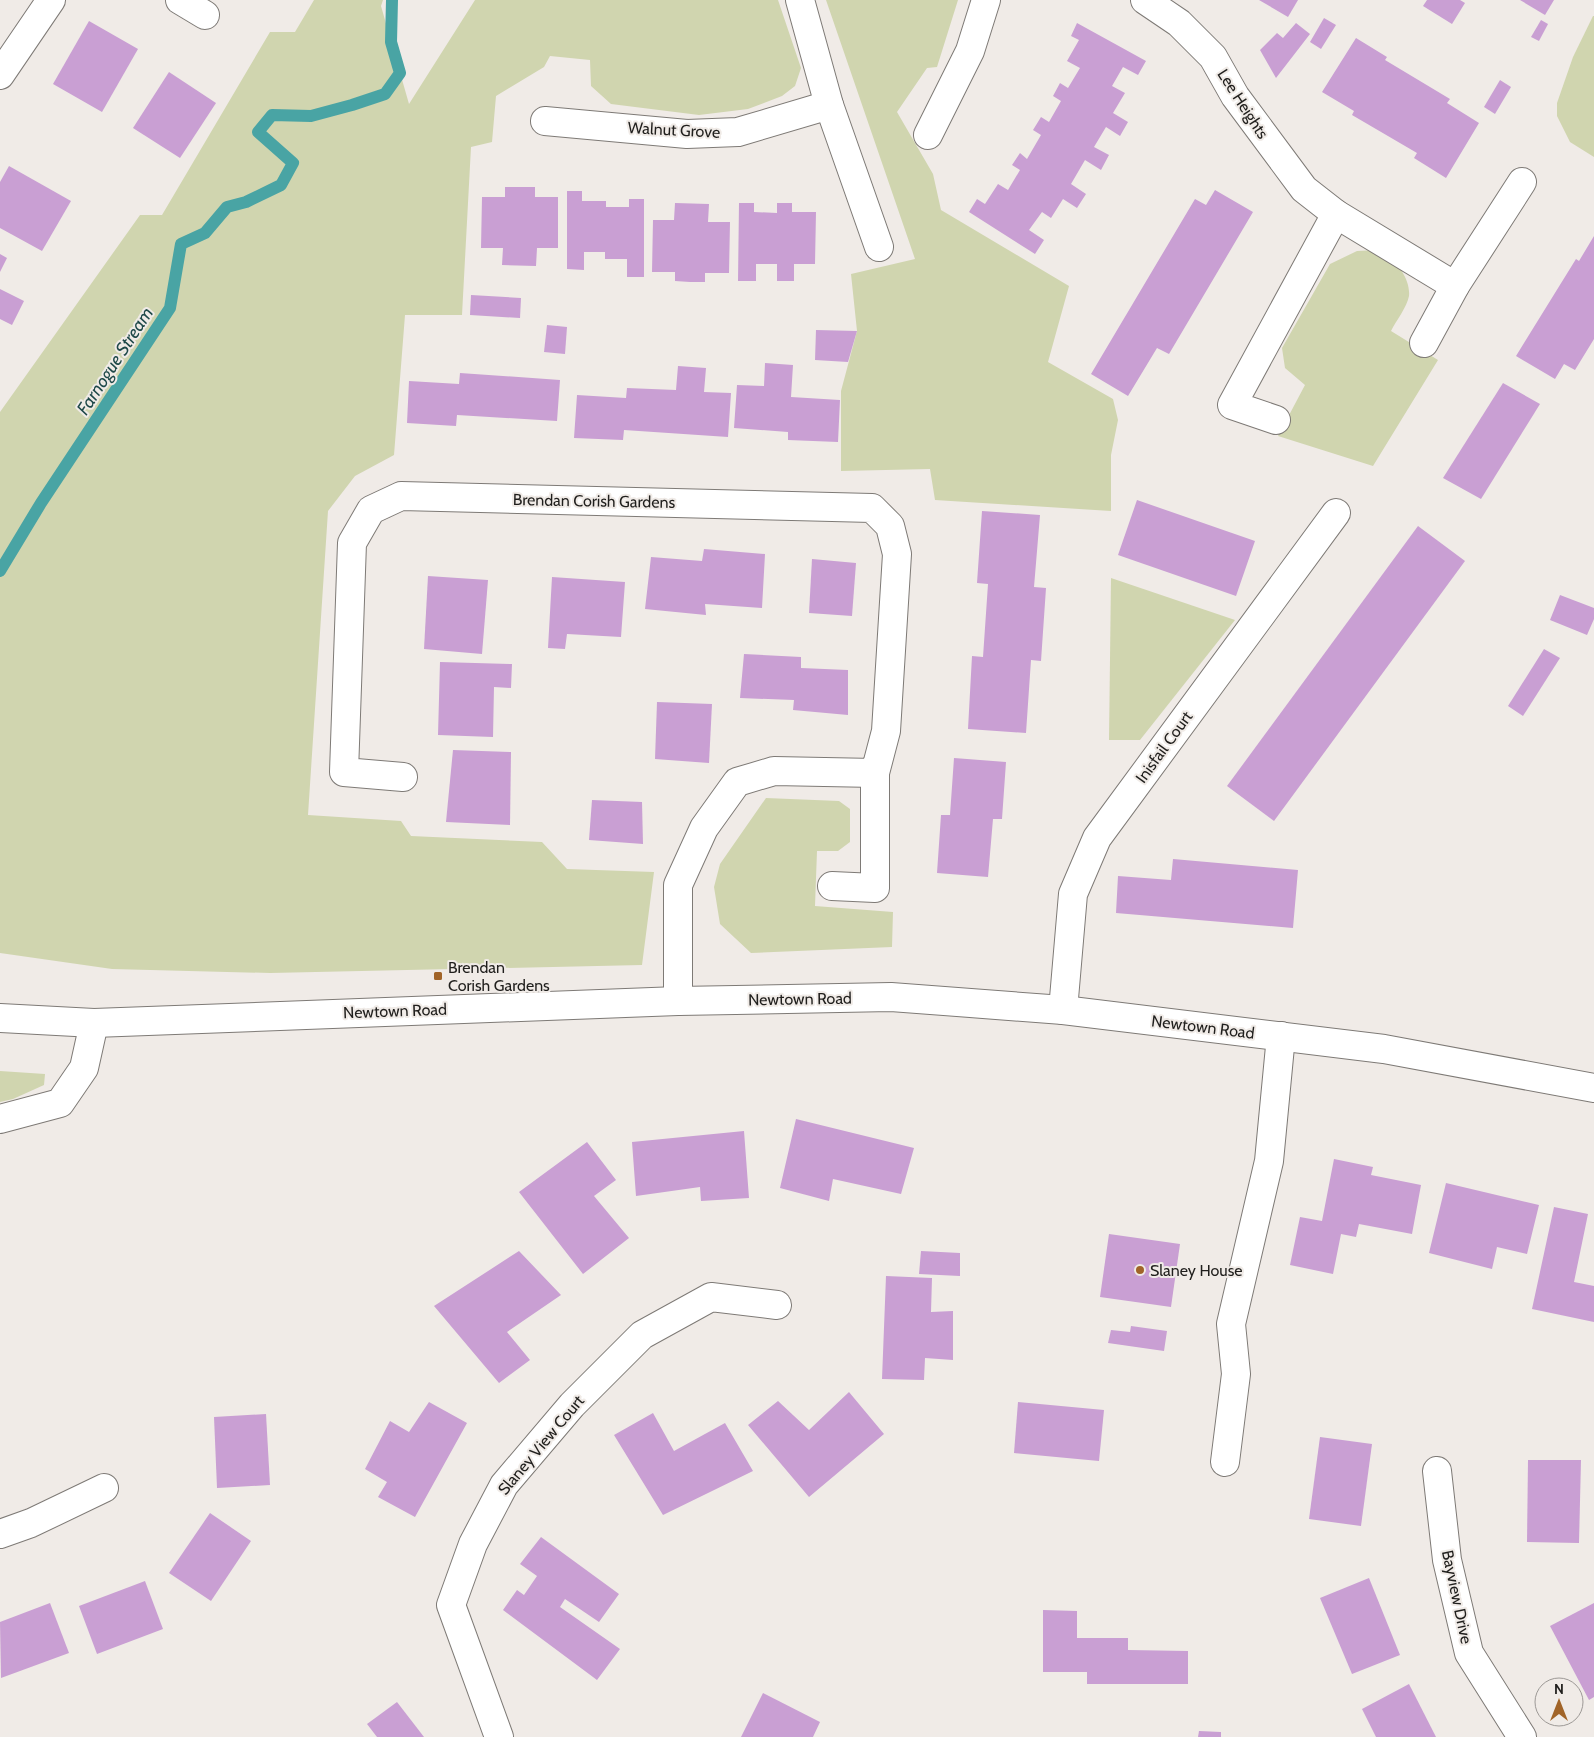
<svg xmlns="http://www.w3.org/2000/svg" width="1594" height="1737" viewBox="0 0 1594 1737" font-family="Cabin,sans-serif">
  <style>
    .green { fill: #d0d5af }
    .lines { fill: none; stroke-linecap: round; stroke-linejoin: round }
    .stream { stroke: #49a4a4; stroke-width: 12 }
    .building { fill: #c99fd3 }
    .minor-casing { stroke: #7e7a76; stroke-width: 30 }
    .major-casing { stroke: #7e7a76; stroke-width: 30 }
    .minor { stroke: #fff; stroke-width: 28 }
    .major { stroke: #fff; stroke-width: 28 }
    .poi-dot { fill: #a16428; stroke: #f0ebe7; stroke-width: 2 }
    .labels { text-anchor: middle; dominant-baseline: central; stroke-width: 4; stroke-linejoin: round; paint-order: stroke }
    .street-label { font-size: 16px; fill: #201f1d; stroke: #f0ebe7 }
    .poi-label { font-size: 16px; fill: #201f1d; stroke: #f0ebe7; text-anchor: start }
    .water-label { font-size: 18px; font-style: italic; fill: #1f4949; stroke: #f0ebe7 }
  </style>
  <rect width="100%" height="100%" fill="#f0ebe7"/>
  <g class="green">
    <path d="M 314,0 L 383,0 L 381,6 L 409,104 L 475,0 L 778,0 L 801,68 L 795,86 L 782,96 L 748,109 L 699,115 L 611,104 L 591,86 L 590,60 L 550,56 L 544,67 L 496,96 L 492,142 L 471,147 L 462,315 L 405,315 L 394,455 L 355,476 L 328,511 L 308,815 L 401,821 L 411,836 L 542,842 L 567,869 L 654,872 L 642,965 L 270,973 L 112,969 L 0,953 L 0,412 L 140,215 L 162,215 L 270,32 L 295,32 Z"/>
    <path d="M 826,0 L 958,0 L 937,67 L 927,68 L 897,112 L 933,174 L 941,210 L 1069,286 L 1048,362 L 1113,399 L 1118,420 L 1111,455 L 1111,511 L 935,500 L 930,469 L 841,471 L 841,391 L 857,331 L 851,274 L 915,259 Z"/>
    <path d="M 1593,16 L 1594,16 L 1594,157 L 1570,142 L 1557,116 L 1557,103 L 1573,57 Z"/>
    <path d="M 1357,251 C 1362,251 1368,250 1373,251 C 1392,253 1411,277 1409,296 C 1407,307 1396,321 1391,331 L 1438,360 L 1373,466 L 1278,436 L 1305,385 L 1285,368 L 1282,348 L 1330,264 Z"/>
    <path d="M 1111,578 L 1235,620 L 1140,740 L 1109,740 Z"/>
    <path d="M 766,798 L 839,801 L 850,809 L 850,842 L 838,851 L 817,851 L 815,906 L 893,912 L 892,947 L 751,953 L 720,924 L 714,887 L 720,864 Z"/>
    <path d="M 0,1071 L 45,1074 L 44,1085 L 13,1099 L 0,1102 Z"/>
  </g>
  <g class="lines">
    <path class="stream" d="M 0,571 L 41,503 L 170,308 L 181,244 L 205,233 L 227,207 L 246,202 L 281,185 L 293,163 L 258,132 L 272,115 L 311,116 L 352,105 L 385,94 L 400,73 L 391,42 L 392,0"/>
  </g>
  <g class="building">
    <path d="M 1259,0 L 1298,0 L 1288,17 Z"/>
    <path d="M 1427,0 L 1460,0 L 1465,3 L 1452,24 L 1423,6 Z"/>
    <path d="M 1520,0 L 1554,0 L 1545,15 Z"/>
    <path d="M 1324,18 L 1336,25 L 1321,49 L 1310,42 Z"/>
    <path d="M 1541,20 L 1548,24 L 1539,41 L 1531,37 Z"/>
    <path d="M 89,21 L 138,49 L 102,112 L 53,84 Z"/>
    <path d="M 1077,23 L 1146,61 L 1138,75 L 1123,67 L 1112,86 L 1125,93 L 1113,113 L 1128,122 L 1120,136 L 1106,127 L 1094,147 L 1109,155 L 1101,170 L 1085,160 L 1071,184 L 1086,194 L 1077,208 L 1063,199 L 1051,218 L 1042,212 L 1029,230 L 1044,240 L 1035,254 L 969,212 L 977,199 L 985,204 L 998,184 L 1008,190 L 1020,170 L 1012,165 L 1020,153 L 1027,159 L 1041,135 L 1033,130 L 1041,117 L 1049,122 L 1061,101 L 1053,96 L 1060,83 L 1068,88 L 1080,68 L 1067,61 L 1079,40 L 1071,36 Z"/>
    <path d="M 1296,23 L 1310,34 L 1276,78 L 1260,50 L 1277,33 L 1283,38 Z"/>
    <path d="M 1356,38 L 1387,57 L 1385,60 L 1450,99 L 1447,103 L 1479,123 L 1446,178 L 1414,158 L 1417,153 L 1352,115 L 1354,111 L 1322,92 Z"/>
    <path d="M 169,72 L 216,103 L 180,158 L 133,128 Z"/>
    <path d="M 1500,80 L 1511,87 L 1495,114 L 1484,107 Z"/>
    <path d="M 9,166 L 71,201 L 42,251 L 0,228 L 0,182 Z"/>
    <path d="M 505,187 L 535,187 L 535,197 L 558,197 L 558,248 L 537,248 L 536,266 L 502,265 L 503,248 L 481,248 L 482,197 L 505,197 Z"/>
    <path d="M 1215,190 L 1253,212 L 1169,354 L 1157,348 L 1128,396 L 1091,374 L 1195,199 L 1206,205 Z"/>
    <path d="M 567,191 L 582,191 L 582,201 L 606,201 L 606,207 L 629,207 L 629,199 L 644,199 L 644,277 L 627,277 L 627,259 L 605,259 L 605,252 L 584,252 L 584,270 L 567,269 Z"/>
    <path d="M 675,203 L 709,204 L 708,222 L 730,222 L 729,273 L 705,273 L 705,282 L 690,282 L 675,281 L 675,272 L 652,272 L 653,220 L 674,220 Z"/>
    <path d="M 739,203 L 754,203 L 754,212 L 777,213 L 777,203 L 792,203 L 792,212 L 816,212 L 815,264 L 794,264 L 794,281 L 777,281 L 777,264 L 756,264 L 756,281 L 738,281 Z"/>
    <path d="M 1594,236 L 1594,339 L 1575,370 L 1564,364 L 1555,379 L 1516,356 L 1576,259 L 1579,261 Z"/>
    <path d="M 0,254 L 7,258 L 0,272 Z"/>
    <path d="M 0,289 L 24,301 L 12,325 L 0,319 Z"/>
    <path d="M 471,295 L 521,298 L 520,318 L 470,315 Z"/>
    <path d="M 547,325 L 567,327 L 565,354 L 544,352 Z"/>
    <path d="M 816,330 L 857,331 L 848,362 L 815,360 Z"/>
    <path d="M 765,363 L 793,365 L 791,397 L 840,400 L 838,442 L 788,440 L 788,432 L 734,428 L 737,385 L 764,386 Z"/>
    <path d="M 678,366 L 706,368 L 704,392 L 731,393 L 728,437 L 624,430 L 623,440 L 574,438 L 577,395 L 626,398 L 627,388 L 676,390 Z"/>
    <path d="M 460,373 L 560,380 L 557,421 L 457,415 L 456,426 L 407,423 L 409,381 L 459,384 Z"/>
    <path d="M 1503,383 L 1540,404 L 1481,499 L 1443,478 Z"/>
    <path d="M 1137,500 L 1255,541 L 1236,596 L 1118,555 Z"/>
    <path d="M 982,511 L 1040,515 L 1034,587 L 1046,588 L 1041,661 L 1031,660 L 1026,733 L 968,729 L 972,656 L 983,657 L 988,584 L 977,583 Z"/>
    <path d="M 1418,526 L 1465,561 L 1274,821 L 1227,786 Z"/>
    <path d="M 704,549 L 765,554 L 762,608 L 705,604 L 706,615 L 645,609 L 651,557 L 702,561 Z"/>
    <path d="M 812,559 L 856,563 L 852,616 L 809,613 Z"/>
    <path d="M 428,576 L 488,580 L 482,654 L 424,649 Z"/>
    <path d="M 552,577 L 625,582 L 621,637 L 567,634 L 565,649 L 548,648 Z"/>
    <path d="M 1560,595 L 1594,608 L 1594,619 L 1587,635 L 1550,620 Z"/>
    <path d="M 1544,649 L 1560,658 L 1523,716 L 1508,706 Z"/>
    <path d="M 744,654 L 801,657 L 801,668 L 848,670 L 848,715 L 793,710 L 794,700 L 740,698 Z"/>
    <path d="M 440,662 L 512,664 L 511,688 L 494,687 L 493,737 L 438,735 Z"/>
    <path d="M 657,702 L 712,704 L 709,763 L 655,759 Z"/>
    <path d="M 453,750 L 511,752 L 510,825 L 446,822 Z"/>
    <path d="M 954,758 L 1006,762 L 1002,819 L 993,819 L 988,877 L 937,873 L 941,815 L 950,815 Z"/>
    <path d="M 592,800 L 642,802 L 643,844 L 589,840 Z"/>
    <path d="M 1173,859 L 1298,870 L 1293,928 L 1116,913 L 1118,876 L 1171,880 Z"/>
    <path d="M 796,1119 L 914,1148 L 901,1194 L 833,1179 L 829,1201 L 780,1188 Z"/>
    <path d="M 744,1131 L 749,1198 L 701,1201 L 700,1187 L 636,1196 L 632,1142 Z"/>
    <path d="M 587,1142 L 616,1180 L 594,1196 L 629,1238 L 583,1274 L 519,1192 Z"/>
    <path d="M 1334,1159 L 1373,1167 L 1371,1175 L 1421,1185 L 1412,1234 L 1359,1224 L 1356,1237 L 1341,1234 L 1333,1274 L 1290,1265 L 1300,1217 L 1322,1221 Z"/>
    <path d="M 1446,1183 L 1539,1205 L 1527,1254 L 1497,1247 L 1492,1269 L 1429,1253 Z"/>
    <path d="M 1554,1207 L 1588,1214 L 1574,1282 L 1594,1286 L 1594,1322 L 1532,1309 Z"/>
    <path d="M 1109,1234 L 1180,1244 L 1171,1307 L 1100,1297 Z"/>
    <path d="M 519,1251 L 561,1295 L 507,1332 L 530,1360 L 499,1383 L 434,1306 Z"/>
    <path d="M 921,1251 L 960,1253 L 960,1276 L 919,1274 Z"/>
    <path d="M 886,1276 L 932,1278 L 931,1312 L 953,1311 L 953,1360 L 925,1358 L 924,1380 L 882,1379 Z"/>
    <path d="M 1131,1326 L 1167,1331 L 1164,1351 L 1108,1343 L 1111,1330 L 1130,1332 Z"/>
    <path d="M 849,1392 L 884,1434 L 809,1497 L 748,1425 L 778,1401 L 809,1430 Z"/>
    <path d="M 429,1402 L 467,1423 L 415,1517 L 378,1497 L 387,1482 L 365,1469 L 390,1421 L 409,1432 Z"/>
    <path d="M 1018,1402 L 1104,1410 L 1099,1461 L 1014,1453 Z"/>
    <path d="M 653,1413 L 674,1451 L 725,1423 L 753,1471 L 663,1515 L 614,1435 Z"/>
    <path d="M 266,1414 L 270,1485 L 217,1488 L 214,1417 Z"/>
    <path d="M 1320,1437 L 1372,1444 L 1361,1526 L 1309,1519 Z"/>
    <path d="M 1528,1460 L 1581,1460 L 1579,1543 L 1527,1542 Z"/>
    <path d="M 210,1513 L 251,1541 L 211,1601 L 169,1573 Z"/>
    <path d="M 541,1537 L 619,1594 L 599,1622 L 565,1599 L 560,1607 L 620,1649 L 597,1680 L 503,1610 L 517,1590 L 524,1595 L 537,1576 L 520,1564 Z"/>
    <path d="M 1369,1578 L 1400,1655 L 1352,1674 L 1320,1598 Z"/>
    <path d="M 145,1581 L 163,1629 L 97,1654 L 79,1606 Z"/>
    <path d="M 50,1603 L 69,1653 L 1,1678 L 0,1622 Z"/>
    <path d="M 1594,1603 L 1594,1697 L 1589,1700 L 1550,1626 Z"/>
    <path d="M 1043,1610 L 1077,1611 L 1077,1638 L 1128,1638 L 1128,1650 L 1188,1651 L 1188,1684 L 1087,1684 L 1087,1672 L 1043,1672 Z"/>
    <path d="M 1409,1684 L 1436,1737 L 1376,1737 L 1362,1709 Z"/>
    <path d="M 763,1693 L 820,1722 L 813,1737 L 741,1737 Z"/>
    <path d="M 397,1702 L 424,1737 L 377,1737 L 367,1724 Z"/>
    <path d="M 1199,1731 L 1221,1732 L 1221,1737 L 1198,1737 Z"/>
  </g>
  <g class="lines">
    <defs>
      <g id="minor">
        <path d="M 180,0 L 205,15"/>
        <path d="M 800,0 L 829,105 L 879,247"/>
        <path d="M 1145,0 L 1179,23 L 1213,57 L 1235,96 L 1304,189 L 1336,214 L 1455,286 L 1522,182"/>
        <path d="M 0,75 L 51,0"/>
        <path d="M 545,121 L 687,134 L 738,132 L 829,105"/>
        <path d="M 928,135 L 970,51 L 986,0"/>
        <path d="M 1424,343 L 1455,286"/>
        <path d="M 1276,420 L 1232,405 L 1336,214"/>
        <path d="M 403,777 L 344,772 L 352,543 L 371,510 L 401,496 L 872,508 L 890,526 L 897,554 L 886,731 L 875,773 L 774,771 L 737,782 L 704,828 L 678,885 L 678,1001"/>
        <path d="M 832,886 L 875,888 L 875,773"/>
        <path d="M 1063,1010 L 1073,894 L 1097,838 L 1336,513"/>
        <path d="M 0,1119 L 60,1103 L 84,1068 L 94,1023"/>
        <path d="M 1225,1462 L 1236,1374 L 1231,1324 L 1269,1161 L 1281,1036"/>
        <path d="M 1437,1471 L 1447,1560 L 1469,1653 L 1522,1737"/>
        <path d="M 0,1534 L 31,1523 L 104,1488"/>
        <path d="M 499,1737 L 451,1605 L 473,1544 L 504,1485 L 572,1405 L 642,1335 L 711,1297 L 777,1305"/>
      </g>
      <path id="major" d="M 0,1018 L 94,1023 L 678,1001 L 891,997 L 1063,1010 L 1384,1049 L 1594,1088"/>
    </defs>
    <use href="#minor" class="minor-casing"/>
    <use href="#major" class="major-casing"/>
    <use href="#minor" class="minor"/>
    <use href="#major" class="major"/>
  </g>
  <g class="poi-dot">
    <rect x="433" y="971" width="10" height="10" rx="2.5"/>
    <circle cx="1140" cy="1270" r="5"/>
  </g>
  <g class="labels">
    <g class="street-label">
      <text transform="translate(1243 104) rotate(57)">Lee Heights</text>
      <text transform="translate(674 130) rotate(3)">Walnut Grove</text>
      <text transform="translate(594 501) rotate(1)">Brendan Corish Gardens</text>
      <text transform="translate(1164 747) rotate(-54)">Inisfail Court</text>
      <text transform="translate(800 999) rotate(-1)">Newtown Road</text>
      <text transform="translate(395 1011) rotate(-2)">Newtown Road</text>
      <text transform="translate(1203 1027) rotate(7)">Newtown Road</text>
      <text transform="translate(541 1445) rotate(-50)">Slaney View Court</text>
      <text transform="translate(1457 1597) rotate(78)">Bayview Drive</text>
    </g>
    <g class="poi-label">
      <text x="448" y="967">Brendan<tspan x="448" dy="18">Corish Gardens</tspan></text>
      <text x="1150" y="1270">Slaney House</text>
    </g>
    <g class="water-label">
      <text transform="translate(115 361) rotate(-57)">Farnogue Stream</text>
    </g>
  </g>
  <g transform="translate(1559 1702)"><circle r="24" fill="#f0ebe7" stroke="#9d9996"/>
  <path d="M0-4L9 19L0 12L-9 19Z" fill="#a16428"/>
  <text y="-8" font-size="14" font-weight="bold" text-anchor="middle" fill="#201f1d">N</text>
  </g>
</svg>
